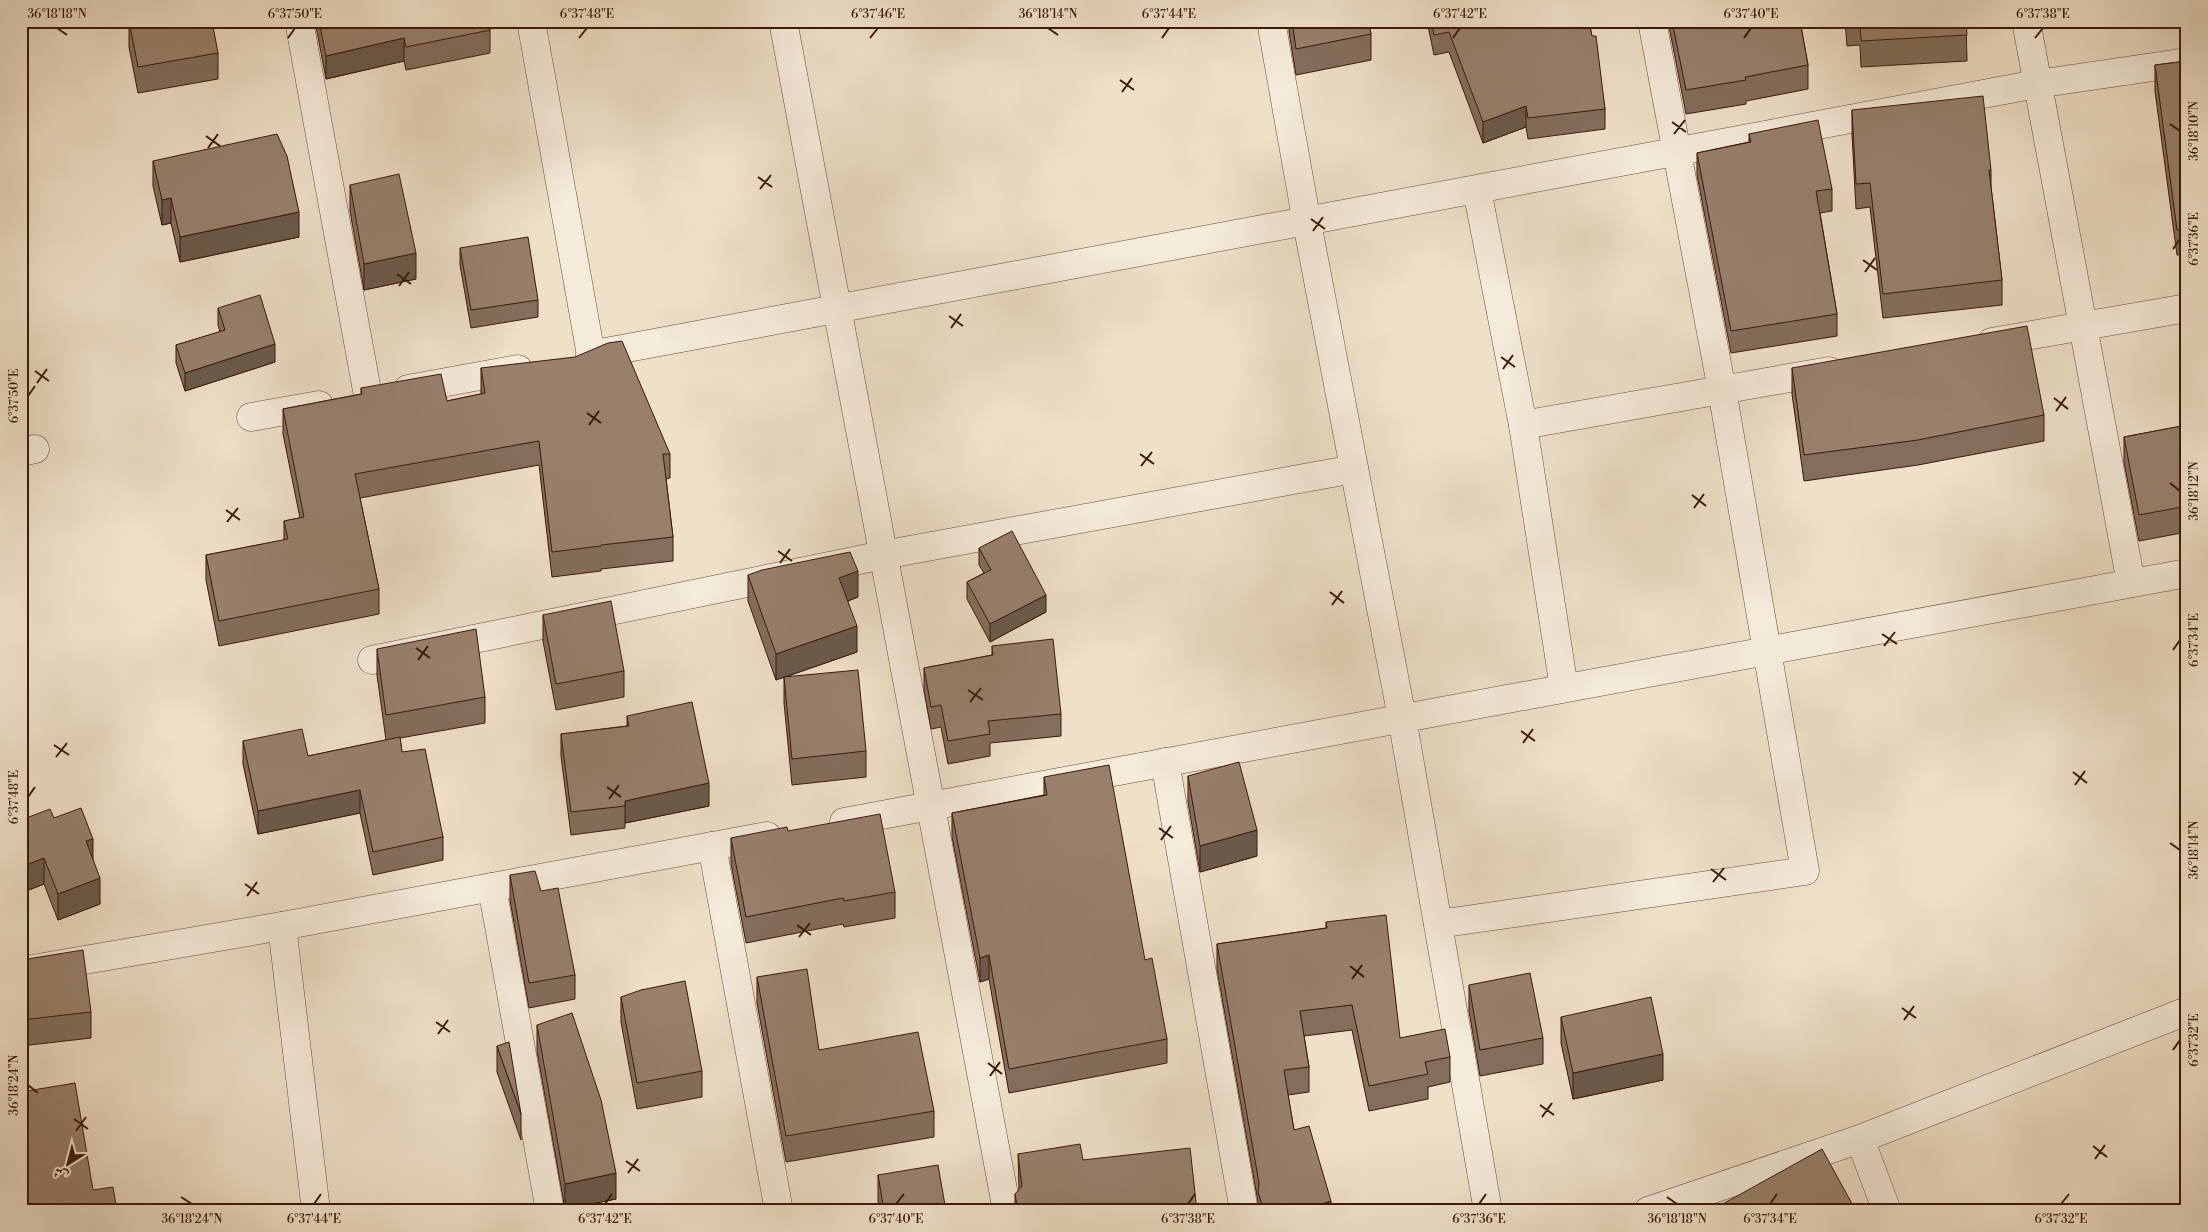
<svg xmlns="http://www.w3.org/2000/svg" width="2208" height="1232" viewBox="0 0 2208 1232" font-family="'Libre Bodoni',Amiri,serif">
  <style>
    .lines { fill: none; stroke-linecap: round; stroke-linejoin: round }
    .street-casing { stroke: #674b38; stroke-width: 29 }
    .street { stroke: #f5ebdb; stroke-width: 28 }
    .wall { fill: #836e5d; stroke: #3a1908 }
    .shaded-wall { fill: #6a5a4c; stroke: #3a1908 }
    .building { fill: #98806c; stroke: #3a1908 }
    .ticks { fill: none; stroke: #3a1908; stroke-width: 2 }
    .neatline { fill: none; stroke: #3a1908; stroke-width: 2 }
    .ticks-label { font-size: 12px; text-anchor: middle; fill: #3a1908 }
  </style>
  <rect width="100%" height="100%" fill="#efe0c8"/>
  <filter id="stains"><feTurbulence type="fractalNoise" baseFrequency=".004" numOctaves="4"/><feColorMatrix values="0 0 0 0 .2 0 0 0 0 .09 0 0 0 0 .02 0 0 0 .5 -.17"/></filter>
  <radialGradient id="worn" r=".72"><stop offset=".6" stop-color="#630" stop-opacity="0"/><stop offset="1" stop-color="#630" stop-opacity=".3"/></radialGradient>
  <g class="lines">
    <defs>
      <g id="street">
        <path d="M 299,21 L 368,396"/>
        <path d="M 531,21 L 591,355"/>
        <path d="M 783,21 C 854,418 933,814 1007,1211"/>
        <path d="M 1271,21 L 1307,223 L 1402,718 L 1488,1211"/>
        <path d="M 2026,21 L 2131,583"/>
        <path d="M 1477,190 L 1523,425 L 1564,688"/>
        <path d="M 1992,342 L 2187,308"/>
        <path d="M 590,355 L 2037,84 L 2187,62"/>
        <path d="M 408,389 L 518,369"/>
        <path d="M 251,417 L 319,405"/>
        <path d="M 1523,425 L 1829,371"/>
        <path d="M 21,452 L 35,449"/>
        <path d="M 372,660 L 883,555 L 1354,469"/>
        <path d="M 1165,762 L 1244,1211"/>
        <path d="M 844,822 L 2187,573"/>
        <path d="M 712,846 L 779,1211"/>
        <path d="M 492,887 L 550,1211"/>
        <path d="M 1438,924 L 1805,871 L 1722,390 L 1652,21"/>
        <path d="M 21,971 L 282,926"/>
        <path d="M 1860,1139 L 1887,1211"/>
        <path d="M 316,1211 L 282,926 L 767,836"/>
        <path d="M 1648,1211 L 1860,1139 L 2187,1011"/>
      </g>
    </defs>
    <use href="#street" class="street-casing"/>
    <use href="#street" class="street"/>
  </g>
  <g class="wall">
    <path d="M 129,21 L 218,53 L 218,79 L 138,93 L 129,47 Z"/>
    <path d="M 315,21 L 488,21 L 490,30 L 490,53 L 406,70 L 404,61 L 326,79 Z"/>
    <path d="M 1289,21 L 1368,21 L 1371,34 L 1371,60 L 1296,75 L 1289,32 Z"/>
    <path d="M 1427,21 L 1589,21 L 1605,109 L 1605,129 L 1528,139 L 1526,127 L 1483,143 L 1449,52 L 1434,55 Z"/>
    <path d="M 1668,21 L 1800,21 L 1808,65 L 1808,89 L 1746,101 L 1746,104 L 1686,114 Z"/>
    <path d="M 1845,21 L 1966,21 L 1967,61 L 1861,67 L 1860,45 L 1847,46 Z"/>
    <path d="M 2050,21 L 2104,21 L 2051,28 Z"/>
    <path d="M 2187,61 L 2187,254 L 2177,255 L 2155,91 L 2155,65 Z"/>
    <path d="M 1852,110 L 1991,170 L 1991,187 L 2002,280 L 2002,305 L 1883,318 L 1870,207 L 1856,209 L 1852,135 Z"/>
    <path d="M 1749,134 L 1832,189 L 1832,211 L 1820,213 L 1837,314 L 1837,336 L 1731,353 L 1697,175 L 1697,153 L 1749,142 Z"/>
    <path d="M 153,161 L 299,237 L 180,262 L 171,223 L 162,225 L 153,186 Z"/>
    <path d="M 350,185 L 416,279 L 364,290 L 350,211 Z"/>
    <path d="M 460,248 L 538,300 L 538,317 L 471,328 L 460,265 Z"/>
    <path d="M 218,308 L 275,362 L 185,391 L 176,363 L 176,345 L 220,332 L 218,325 Z"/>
    <path d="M 481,368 L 670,454 L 670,478 L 666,479 L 673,537 L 673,561 L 601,569 L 601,571 L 552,577 L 539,465 L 360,498 L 379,589 L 379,614 L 219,646 L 206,580 L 206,555 L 284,540 L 284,521 L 300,518 L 283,434 L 283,409 L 361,394 L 361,388 L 447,401 L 481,394 Z"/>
    <path d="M 1792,368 L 2044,415 L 2044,441 L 1918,465 L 1804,481 L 1792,394 Z"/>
    <path d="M 2187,425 L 2187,532 L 2139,541 L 2124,462 L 2124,437 Z"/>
    <path d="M 979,548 L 1046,612 L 990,642 L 967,599 L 967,582 L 984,573 L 979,565 Z"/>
    <path d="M 748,575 L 858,597 L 848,601 L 857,652 L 785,677 L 866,751 L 866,777 L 792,785 L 784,703 L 784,677 L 776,680 L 748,601 Z"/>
    <path d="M 543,615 L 624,671 L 624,697 L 556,710 L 543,641 Z"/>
    <path d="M 992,646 L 1061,714 L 1061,736 L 990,743 L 990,756 L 948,764 L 941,727 L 931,729 L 924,690 L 924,668 L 992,655 Z"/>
    <path d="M 377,649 L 485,697 L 485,723 L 400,738 L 402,752 L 443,837 L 443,860 L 373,875 L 360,813 L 258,834 L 243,764 L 243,741 L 308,756 L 386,740 L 377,675 Z"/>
    <path d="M 627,716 L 709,806 L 625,823 L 625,828 L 571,835 L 561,756 L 561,734 L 627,726 Z"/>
    <path d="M 1188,776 L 1257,856 L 1200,872 L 1188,802 Z"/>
    <path d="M 1044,777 L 1145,960 L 1167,1039 L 1167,1063 L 1009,1093 L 989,979 L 980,982 L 952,837 L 952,813 L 1044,795 Z"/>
    <path d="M 54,818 L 93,860 L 100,904 L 58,920 L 44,884 L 21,893 Z"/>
    <path d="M 788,831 L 895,892 L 895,918 L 844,927 L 843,924 L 746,943 L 731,864 L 731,838 Z"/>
    <path d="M 510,875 L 541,891 L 575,975 L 575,999 L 529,1008 L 510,900 Z"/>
    <path d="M 1326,922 L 1400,1038 L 1450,1057 L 1450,1082 L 1428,1087 L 1428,1099 L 1369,1111 L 1352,1030 L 1304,1036 L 1309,1067 L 1309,1092 L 1288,1095 L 1294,1130 L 1331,1211 L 1258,1211 L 1258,1202 L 1217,969 L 1217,944 L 1326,928 Z"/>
    <path d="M 21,960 L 24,960 L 91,1012 L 91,1038 L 21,1046 Z"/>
    <path d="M 757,977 L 819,1050 L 934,1111 L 934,1137 L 786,1162 L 757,1003 Z"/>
    <path d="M 1469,985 L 1543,1038 L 1543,1064 L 1480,1076 L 1469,1011 Z"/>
    <path d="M 621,997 L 702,1071 L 702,1097 L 637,1109 L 621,1022 Z"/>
    <path d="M 1561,1017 L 1663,1080 L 1573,1099 L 1561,1043 Z"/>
    <path d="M 537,1025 L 616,1199 L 565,1209 L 537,1051 Z"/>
    <path d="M 497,1046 L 521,1114 L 521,1140 L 497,1072 Z"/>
    <path d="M 1018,1154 L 1083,1160 L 1197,1211 L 1015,1211 L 1015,1194 L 1019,1190 Z"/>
    <path d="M 878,1175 L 946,1211 L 879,1211 L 878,1201 Z"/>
  </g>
  <g class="shaded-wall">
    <path d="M 404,38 L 404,61 L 326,79 L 326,56 Z"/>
    <path d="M 1526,106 L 1526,127 L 1483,143 L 1483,122 Z"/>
    <path d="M 171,198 L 171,223 L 162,225 L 162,200 Z"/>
    <path d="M 299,212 L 299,237 L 180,262 L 180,237 Z"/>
    <path d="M 416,253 L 416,279 L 364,290 L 364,264 Z"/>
    <path d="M 275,344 L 275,362 L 185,391 L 185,373 Z"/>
    <path d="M 858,571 L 858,597 L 839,604 L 839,578 Z"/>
    <path d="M 1046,595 L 1046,612 L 990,642 L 990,624 Z"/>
    <path d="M 857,626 L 857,652 L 776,680 L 776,654 Z"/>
    <path d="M 709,783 L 709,806 L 625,823 L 625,801 Z"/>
    <path d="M 360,790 L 360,813 L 258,834 L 258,811 Z"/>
    <path d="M 1257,830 L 1257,856 L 1200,872 L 1200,846 Z"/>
    <path d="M 93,839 L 93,864 L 86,841 Z"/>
    <path d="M 44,858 L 44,884 L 21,893 L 21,867 Z"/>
    <path d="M 100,878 L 100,904 L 58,920 L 58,894 Z"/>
    <path d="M 989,955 L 989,979 L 980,982 L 980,958 Z"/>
    <path d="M 1663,1054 L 1663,1080 L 1573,1099 L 1573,1073 Z"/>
    <path d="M 616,1173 L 616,1199 L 565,1209 L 565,1184 Z"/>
    <path d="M 1331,1201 L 1331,1211 L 1300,1211 Z"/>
  </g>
  <g class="building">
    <path d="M 129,21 L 212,21 L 218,53 L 138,67 Z"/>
    <path d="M 319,21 L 488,21 L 490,30 L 406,47 L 404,38 L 326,56 Z"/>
    <path d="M 1292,21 L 1368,21 L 1371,34 L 1296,49 Z"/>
    <path d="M 1431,21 L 1589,21 L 1592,36 L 1596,36 L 1605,109 L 1528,118 L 1526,106 L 1483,122 L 1449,32 L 1434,35 Z"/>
    <path d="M 1672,21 L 1800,21 L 1808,65 L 1745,77 L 1746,80 L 1686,90 Z"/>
    <path d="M 1860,21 L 1966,21 L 1967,35 L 1861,41 Z"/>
    <path d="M 2187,61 L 2187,228 L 2177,230 L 2155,65 Z"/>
    <path d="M 1983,96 L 1991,170 L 1989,170 L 2002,280 L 1883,294 L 1870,183 L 1856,184 L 1852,110 Z"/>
    <path d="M 1818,120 L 1832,189 L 1816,191 L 1837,314 L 1731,331 L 1697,153 L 1751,142 L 1749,134 Z"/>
    <path d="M 277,134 L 287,156 L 299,212 L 180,237 L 171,198 L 162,200 L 153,161 Z"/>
    <path d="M 399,174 L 416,253 L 364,264 L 350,185 Z"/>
    <path d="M 528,237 L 538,300 L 471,310 L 460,248 Z"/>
    <path d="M 260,295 L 275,344 L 185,373 L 176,345 L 225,330 L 218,308 Z"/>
    <path d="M 2027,326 L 2044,415 L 1918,440 L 1804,455 L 1792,368 Z"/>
    <path d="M 622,341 L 670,454 L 663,454 L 673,537 L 601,545 L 601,546 L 552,552 L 539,441 L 355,474 L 379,589 L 219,621 L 206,555 L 288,539 L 284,521 L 304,517 L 283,409 L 362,394 L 361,388 L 441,374 L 447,401 L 485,393 L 481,368 L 575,357 L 608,343 Z"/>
    <path d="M 2187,425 L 2187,506 L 2139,515 L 2124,437 Z"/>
    <path d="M 1012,531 L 1046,595 L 990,624 L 967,582 L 991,570 L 979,548 Z"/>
    <path d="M 850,552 L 858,571 L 839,578 L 857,626 L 776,654 L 748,575 L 762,570 Z"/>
    <path d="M 611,601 L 624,671 L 556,684 L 543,615 Z"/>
    <path d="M 476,629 L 485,697 L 386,715 L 377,649 Z"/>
    <path d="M 1053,639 L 1061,714 L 988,721 L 990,734 L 948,741 L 941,705 L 931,707 L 924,668 L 993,655 L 992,646 Z"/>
    <path d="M 858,670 L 866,751 L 792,759 L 784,677 Z"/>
    <path d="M 692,702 L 709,783 L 625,801 L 625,806 L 571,812 L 561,734 L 629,726 L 627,716 Z"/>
    <path d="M 302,729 L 308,756 L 400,737 L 402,752 L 425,749 L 443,837 L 373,852 L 360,790 L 258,811 L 243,741 Z"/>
    <path d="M 1239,762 L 1257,830 L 1200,846 L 1188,776 Z"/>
    <path d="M 1109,765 L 1145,960 L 1152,958 L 1167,1039 L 1009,1069 L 989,955 L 980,958 L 952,813 L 1047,795 L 1044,777 Z"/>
    <path d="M 81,808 L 93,839 L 86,841 L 100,878 L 58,894 L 44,858 L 21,867 L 21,820 L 50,809 L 54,818 Z"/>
    <path d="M 880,814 L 895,892 L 844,901 L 843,898 L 746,917 L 731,838 L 787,827 L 788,831 Z"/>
    <path d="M 535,871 L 541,891 L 558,888 L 575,975 L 529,983 L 510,875 Z"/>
    <path d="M 1386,915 L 1400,1038 L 1445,1029 L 1450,1057 L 1425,1062 L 1428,1074 L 1369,1086 L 1352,1005 L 1300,1011 L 1309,1067 L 1284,1070 L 1294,1130 L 1309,1126 L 1331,1201 L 1300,1211 L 1264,1211 L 1258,1192 L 1259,1183 L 1217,944 L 1327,928 L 1326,922 Z"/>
    <path d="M 83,950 L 91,1012 L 21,1020 L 21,960 Z"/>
    <path d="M 807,969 L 819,1050 L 918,1032 L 934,1111 L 786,1136 L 757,977 Z"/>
    <path d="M 1530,973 L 1543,1038 L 1480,1050 L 1469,985 Z"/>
    <path d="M 685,981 L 702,1071 L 637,1083 L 621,997 L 641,990 Z"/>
    <path d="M 1651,997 L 1663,1054 L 1573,1073 L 1561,1017 Z"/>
    <path d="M 572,1013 L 601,1100 L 616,1173 L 565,1184 L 537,1025 Z"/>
    <path d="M 509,1042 L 521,1114 L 497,1046 Z"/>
    <path d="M 75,1083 L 93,1190 L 113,1187 L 117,1211 L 21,1211 L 21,1092 Z"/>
    <path d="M 1080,1144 L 1083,1160 L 1190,1148 L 1197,1211 L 1018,1211 L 1015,1194 L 1022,1186 L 1018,1154 Z"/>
    <path d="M 1822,1149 L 1856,1211 L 1710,1211 Z"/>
    <path d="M 938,1165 L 946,1211 L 884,1211 L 878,1175 Z"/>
    <path d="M 1673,1207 L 1676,1211 L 1667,1211 Z"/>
  </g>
  <path class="ticks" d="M 57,28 L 67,35M 1048,28 L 1058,35M 288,38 L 295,28M 579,38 L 587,28M 870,38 L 878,28M 1162,38 L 1169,28M 1453,38 L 1460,28M 1744,38 L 1751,28M 2035,38 L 2043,28M 1120,80 L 1134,90M 1122,92 L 1132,78M 1672,122 L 1686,132M 2170,124 L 2180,131M 1674,134 L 1685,120M 206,136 L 220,146M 208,148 L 218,134M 758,177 L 772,187M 760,189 L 771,175M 1311,219 L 1325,229M 1313,231 L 1323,217M 2173,249 L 2180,239M 1863,260 L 1877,270M 1865,272 L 1875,258M 397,274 L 411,284M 399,286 L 409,272M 949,316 L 963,326M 951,328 L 961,314M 1501,357 L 1515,367M 1503,369 L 1513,355M 35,371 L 49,381M 37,383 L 47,369M 28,396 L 35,386M 2054,398 L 2068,409M 2056,411 L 2066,397M 587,413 L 601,423M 589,425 L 599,411M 1140,454 L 1154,464M 1141,466 L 1152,452M 2170,483 L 2180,491M 1692,495 L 1706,506M 1694,508 L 1704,494M 226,510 L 240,520M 227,522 L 238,508M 778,551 L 792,561M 780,563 L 790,549M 1330,592 L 1344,603M 1332,605 L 1342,591M 1882,634 L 1897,644M 1884,646 L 1895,632M 416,648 L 430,658M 2173,650 L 2180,640M 418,660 L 428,646M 968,690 L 983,700M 970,702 L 981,688M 1521,731 L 1535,741M 1523,743 L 1533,729M 54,745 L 69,755M 56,757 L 67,743M 2073,772 L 2087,783M 2075,785 L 2085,771M 607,787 L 621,797M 28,797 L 35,787M 609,799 L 619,785M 1159,828 L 1173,838M 1161,840 L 1171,826M 2170,843 L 2180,850M 1711,869 L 1726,880M 1713,882 L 1724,868M 245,884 L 259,894M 247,896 L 257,882M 797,925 L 811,935M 799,937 L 810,923M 1350,966 L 1364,977M 1352,979 L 1362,965M 1902,1008 L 1916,1018M 1904,1020 L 1914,1006M 436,1022 L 450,1032M 438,1034 L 448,1020M 2173,1050 L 2180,1040M 988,1063 L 1002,1074M 990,1076 L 1000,1062M 28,1085 L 38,1093M 1540,1105 L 1554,1115M 1542,1117 L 1552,1103M 74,1119 L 88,1129M 76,1131 L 86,1117M 2093,1146 L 2107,1157M 2095,1159 L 2105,1145M 626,1161 L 640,1171M 628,1173 L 638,1159M 181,1197 L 192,1204M 1667,1197 L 1677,1204M 314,1204 L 321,1194M 605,1204 L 612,1194M 896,1204 L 904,1194M 1188,1204 L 1195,1194M 1479,1204 L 1486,1194M 1770,1204 L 1777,1194M 2061,1204 L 2069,1194"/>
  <rect width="2208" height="1232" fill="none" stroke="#efe0c8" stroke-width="55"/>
  <g transform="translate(68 1164) rotate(216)" stroke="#f5ebdb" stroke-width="4" paint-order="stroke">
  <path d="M0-4L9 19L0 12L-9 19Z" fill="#3a1908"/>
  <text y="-8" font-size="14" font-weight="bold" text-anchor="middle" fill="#3a1908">ش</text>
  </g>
  <rect x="28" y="28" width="2152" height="1176" class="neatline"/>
  <g class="ticks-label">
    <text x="57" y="18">36°18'18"N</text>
    <text x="295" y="18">6°37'50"E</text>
    <text x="587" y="18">6°37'48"E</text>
    <text x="878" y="18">6°37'46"E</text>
    <text x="1048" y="18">36°18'14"N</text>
    <text x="1169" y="18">6°37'44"E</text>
    <text x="1460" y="18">6°37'42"E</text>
    <text x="1751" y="18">6°37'40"E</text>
    <text x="2043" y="18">6°37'38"E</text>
    <text transform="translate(2194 131) rotate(-90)" y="4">36°18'10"N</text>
    <text transform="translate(2194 239) rotate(-90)" y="4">6°37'36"E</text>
    <text transform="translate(14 396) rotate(-90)" y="4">6°37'50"E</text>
    <text transform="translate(2194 491) rotate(-90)" y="4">36°18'12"N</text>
    <text transform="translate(2194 640) rotate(-90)" y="4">6°37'34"E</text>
    <text transform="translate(14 797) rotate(-90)" y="4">6°37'48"E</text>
    <text transform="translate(2194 850) rotate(-90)" y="4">36°18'14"N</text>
    <text transform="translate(2194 1040) rotate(-90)" y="4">6°37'32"E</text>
    <text transform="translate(14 1085) rotate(-90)" y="4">36°18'24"N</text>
    <text x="192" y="1223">36°18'24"N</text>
    <text x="314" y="1223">6°37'44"E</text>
    <text x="605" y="1223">6°37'42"E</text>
    <text x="896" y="1223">6°37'40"E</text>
    <text x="1188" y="1223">6°37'38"E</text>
    <text x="1479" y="1223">6°37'36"E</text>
    <text x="1677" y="1223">36°18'18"N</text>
    <text x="1770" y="1223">6°37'34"E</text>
    <text x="2061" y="1223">6°37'32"E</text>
  </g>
  <rect width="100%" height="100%" filter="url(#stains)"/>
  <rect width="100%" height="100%" fill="url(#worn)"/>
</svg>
